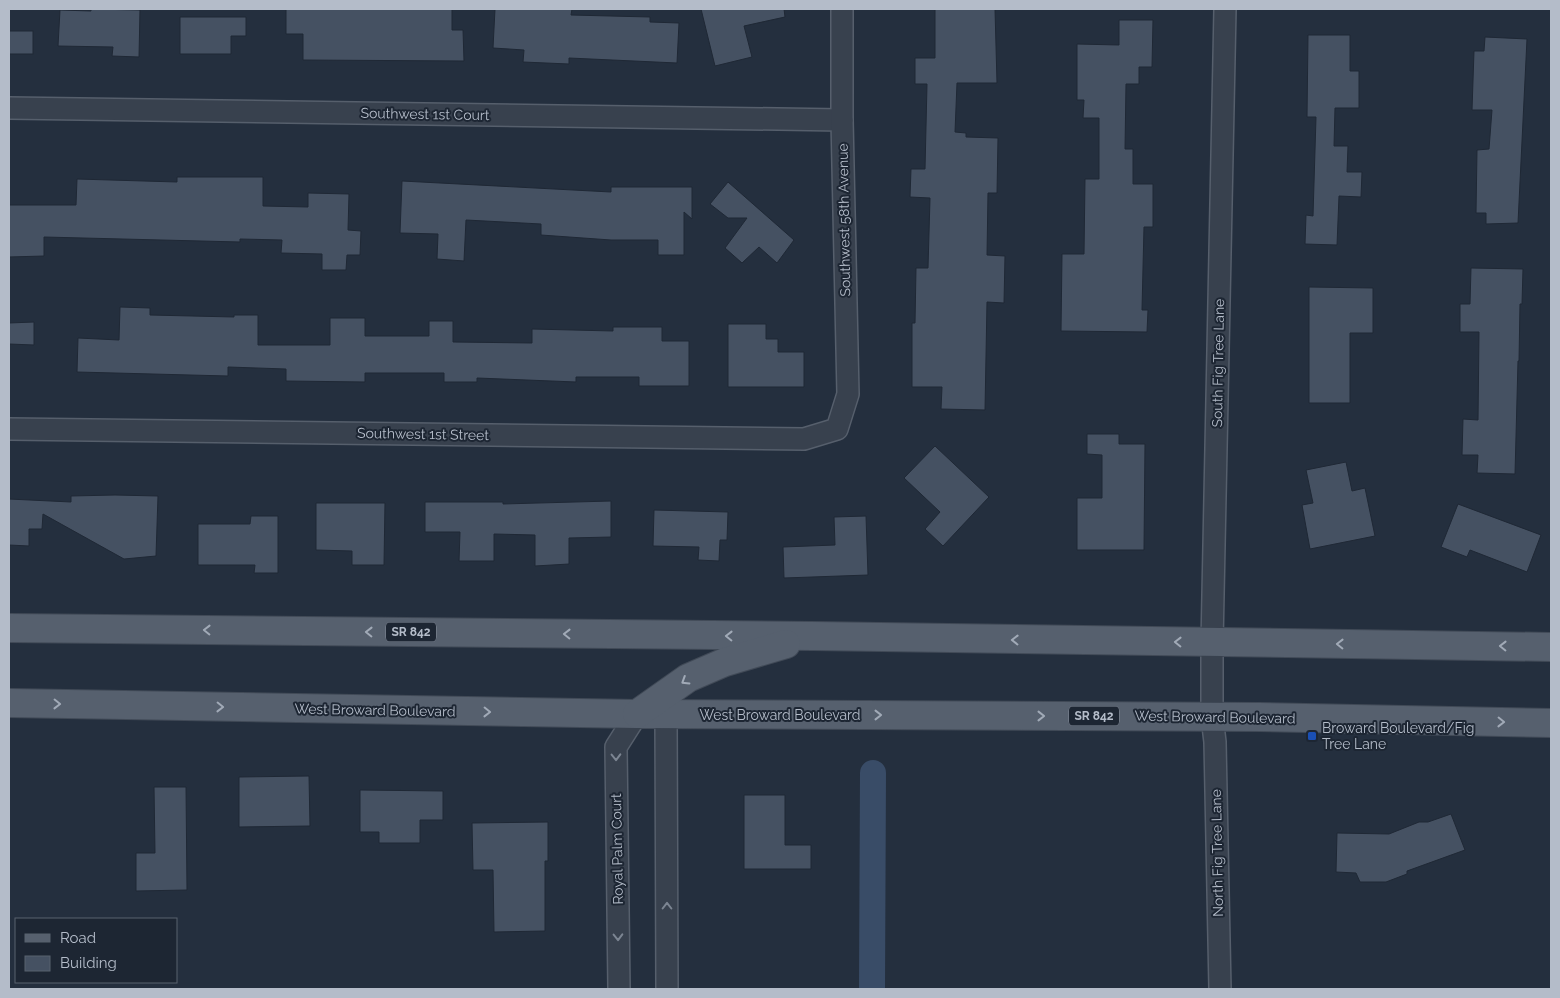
<svg xmlns="http://www.w3.org/2000/svg" width="1560" height="998" viewBox="0 0 1560 998" font-family="Raleway,sans-serif">
  <style>
    .lines { fill: none; stroke-linecap: round; stroke-linejoin: round }
    .canal { stroke: #394c67; stroke-width: 26 }
    .building { fill: #455162; stroke: #1f2835 }
    .street-casing { stroke: #565f6c; stroke-width: 24 }
    .primary-casing { stroke: #414a57; stroke-width: 30 }
    .street { stroke: #38414e; stroke-width: 21 }
    .primary { stroke: #56606e; stroke-width: 28 }
    .oneway { stroke: #a1aab7 }
    .oneway2 { stroke: #7c8592 }
    .transit-dot { fill: #1a4fb4; stroke: #1d2633; stroke-width: 2 }
    .labels { text-anchor: middle; dominant-baseline: central; stroke-width: 4; stroke-linejoin: round; paint-order: stroke }
    .shield { fill: #1d2633; stroke: #878f9c; stroke-width: 1 }
    .shield-label { font-size: 12px; font-weight: bold; fill: #b4bcc9 }
    .street-label { font-size: 14px; fill: #b4bcc9; stroke: #1d2633 }
    .poi-label { font-size: 14px; fill: #b4bcc9; stroke: #1d2633; text-anchor: start }
  </style>
  <rect width="100%" height="100%" fill="#242f3e"/>
  <g class="lines">
    <path class="canal" d="M 872,989 L 873,773"/>
  </g>
  <g class="building">
    <path d="M 91,9 L 140,10 L 139,57 L 112,56 L 113,47 L 58,46 L 60,10 L 91,11 Z"/>
    <path d="M 286,9 L 452,9 L 452,30 L 463,30 L 464,61 L 303,60 L 303,34 L 286,34 Z"/>
    <path d="M 495,9 L 572,9 L 571,15 L 650,17 L 650,22 L 679,23 L 677,63 L 569,58 L 569,64 L 523,62 L 524,50 L 493,48 Z"/>
    <path d="M 701,9 L 784,9 L 785,17 L 744,26 L 752,57 L 715,66 Z"/>
    <path d="M 935,9 L 995,9 L 997,83 L 957,83 L 955,132 L 966,133 L 966,137 L 998,138 L 997,193 L 988,193 L 987,255 L 1005,256 L 1004,303 L 987,302 L 985,410 L 941,409 L 942,387 L 912,387 L 912,323 L 915,323 L 916,268 L 928,268 L 930,198 L 910,197 L 911,169 L 925,169 L 927,84 L 915,84 L 915,58 L 935,58 Z"/>
    <path d="M 180,17 L 246,17 L 246,36 L 231,36 L 231,54 L 180,54 Z"/>
    <path d="M 1119,20 L 1153,20 L 1152,67 L 1139,67 L 1139,84 L 1126,84 L 1125,149 L 1133,149 L 1133,184 L 1153,184 L 1153,227 L 1144,227 L 1142,310 L 1148,310 L 1147,332 L 1061,331 L 1062,254 L 1084,254 L 1085,179 L 1099,179 L 1099,118 L 1083,118 L 1084,100 L 1077,100 L 1077,44 L 1119,45 Z"/>
    <rect x="9" y="31" width="24" height="23"/>
    <path d="M 1308,35 L 1350,35 L 1350,71 L 1359,71 L 1359,108 L 1335,108 L 1334,146 L 1348,146 L 1347,172 L 1362,172 L 1361,197 L 1339,196 L 1337,245 L 1305,244 L 1306,215 L 1313,216 L 1316,117 L 1307,117 Z"/>
    <path d="M 1485,37 L 1527,39 L 1518,223 L 1486,224 L 1486,213 L 1476,213 L 1477,150 L 1489,149 L 1492,110 L 1472,110 L 1474,51 L 1484,51 Z"/>
    <path d="M 177,177 L 263,177 L 263,206 L 308,207 L 308,193 L 349,194 L 348,230 L 361,231 L 360,255 L 347,255 L 346,270 L 322,270 L 322,254 L 281,253 L 282,240 L 240,239 L 240,242 L 44,237 L 44,256 L 9,257 L 9,205 L 76,205 L 77,179 L 177,182 Z"/>
    <path d="M 402,181 L 611,192 L 611,187 L 692,187 L 692,219 L 684,212 L 684,255 L 658,255 L 658,240 L 611,240 L 541,235 L 541,224 L 466,220 L 464,261 L 437,259 L 438,234 L 400,233 Z"/>
    <path d="M 728,182 L 794,240 L 777,263 L 759,247 L 742,263 L 725,248 L 747,218 L 728,218 L 710,204 Z"/>
    <path d="M 1471,268 L 1523,269 L 1522,304 L 1520,304 L 1519,361 L 1518,361 L 1515,474 L 1477,473 L 1478,455 L 1462,455 L 1463,419 L 1478,420 L 1479,332 L 1460,332 L 1460,304 L 1470,304 Z"/>
    <path d="M 1309,287 L 1373,288 L 1373,333 L 1350,333 L 1350,403 L 1309,403 Z"/>
    <path d="M 120,307 L 150,308 L 150,315 L 234,317 L 234,315 L 258,315 L 258,345 L 330,345 L 330,318 L 365,318 L 365,336 L 429,336 L 429,321 L 453,321 L 453,342 L 532,343 L 532,329 L 613,331 L 613,327 L 662,327 L 662,341 L 689,341 L 689,386 L 639,386 L 639,377 L 576,377 L 576,382 L 477,378 L 477,382 L 444,382 L 444,373 L 365,373 L 365,382 L 286,381 L 286,369 L 228,367 L 228,376 L 77,372 L 78,338 L 119,340 Z"/>
    <path d="M 34,322 L 34,345 L 9,344 L 9,323 Z"/>
    <path d="M 728,324 L 766,324 L 766,339 L 778,339 L 778,352 L 804,352 L 804,387 L 728,387 Z"/>
    <path d="M 1087,434 L 1119,434 L 1119,444 L 1145,444 L 1144,550 L 1077,550 L 1077,498 L 1102,498 L 1102,455 L 1087,454 Z"/>
    <path d="M 935,446 L 989,497 L 943,546 L 925,529 L 940,512 L 904,478 Z"/>
    <path d="M 1346,462 L 1352,491 L 1365,488 L 1375,536 L 1310,549 L 1302,505 L 1313,503 L 1306,470 Z"/>
    <path d="M 115,495 L 158,496 L 156,556 L 124,559 L 43,514 L 42,529 L 29,529 L 29,546 L 9,545 L 9,499 L 71,502 L 71,496 Z"/>
    <path d="M 611,501 L 611,537 L 569,538 L 569,564 L 535,566 L 535,535 L 494,534 L 494,561 L 459,561 L 460,532 L 425,532 L 425,502 L 503,502 L 503,504 Z"/>
    <path d="M 316,503 L 385,503 L 384,565 L 352,565 L 352,551 L 316,550 Z"/>
    <path d="M 1458,504 L 1541,535 L 1527,572 L 1470,550 L 1467,557 L 1441,547 Z"/>
    <path d="M 654,510 L 728,512 L 727,540 L 720,540 L 719,561 L 698,560 L 699,547 L 653,546 Z"/>
    <path d="M 251,516 L 278,516 L 278,573 L 254,573 L 255,565 L 198,565 L 198,524 L 250,524 Z"/>
    <path d="M 866,516 L 868,575 L 784,578 L 783,547 L 835,545 L 834,517 Z"/>
    <path d="M 309,776 L 310,826 L 239,827 L 239,777 Z"/>
    <path d="M 154,787 L 186,787 L 187,890 L 136,891 L 136,853 L 155,853 Z"/>
    <path d="M 360,790 L 443,791 L 443,820 L 420,820 L 420,843 L 379,843 L 379,832 L 360,832 Z"/>
    <path d="M 744,795 L 785,795 L 785,845 L 811,845 L 811,869 L 744,869 Z"/>
    <path d="M 1451,814 L 1465,850 L 1407,871 L 1407,874 L 1386,882 L 1360,882 L 1356,873 L 1336,872 L 1337,833 L 1389,834 L 1419,822 L 1428,822 Z"/>
    <path d="M 548,822 L 548,861 L 545,861 L 545,931 L 494,932 L 493,870 L 473,870 L 472,823 Z"/>
  </g>
  <g class="lines">
    <defs>
      <g id="street">
        <path d="M 9,108 L 842,120"/>
        <path d="M 9,429 L 804,439 L 837,429 L 848,394 L 842,120 L 842,9"/>
        <path d="M 666,714 L 667,989"/>
        <path d="M 619,989 L 616,747 L 637,714"/>
        <path d="M 1220,989 L 1215,742 L 1212,717 L 1212,643 L 1225,9"/>
      </g>
      <g id="primary">
        <path d="M 9,628 L 813,636 L 1551,647"/>
        <path d="M 9,703 L 637,714 L 1259,717 L 1551,723"/>
        <path d="M 637,714 L 688,678 L 725,662 L 786,644"/>
      </g>
    </defs>
    <use href="#street" class="street-casing"/>
    <use href="#primary" class="primary-casing"/>
    <use href="#street" class="street"/>
    <use href="#primary" class="primary"/>
  </g>
  <defs><path id="oneway-chevron" d="M-2-3.5L2.5 0L-2 3.5" fill="none" stroke-width="1.6" stroke-linecap="round" stroke-linejoin="round" transform="scale(1.25)"/></defs>
  <g class="oneway">
    <use href="#oneway-chevron" transform="translate(207 630) rotate(-179)"/>
    <use href="#oneway-chevron" transform="translate(369 632) rotate(-179)"/>
    <use href="#oneway-chevron" transform="translate(567 634) rotate(-179)"/>
    <use href="#oneway-chevron" transform="translate(729 636) rotate(-179)"/>
    <use href="#oneway-chevron" transform="translate(1015 640) rotate(-179)"/>
    <use href="#oneway-chevron" transform="translate(1178 642) rotate(-179)"/>
    <use href="#oneway-chevron" transform="translate(1340 644) rotate(-179)"/>
    <use href="#oneway-chevron" transform="translate(1503 646) rotate(-179)"/>
    <use href="#oneway-chevron" transform="translate(685 681) rotate(148)"/>
    <use href="#oneway-chevron" transform="translate(57 704) rotate(1)"/>
    <use href="#oneway-chevron" transform="translate(220 707) rotate(1)"/>
    <use href="#oneway-chevron" transform="translate(487 712) rotate(1)"/>
    <use href="#oneway-chevron" transform="translate(878 715)"/>
    <use href="#oneway-chevron" transform="translate(1041 716)"/>
    <use href="#oneway-chevron" transform="translate(1501 722) rotate(1)"/>
  </g>
  <g class="oneway2">
    <use href="#oneway-chevron" transform="translate(616 757) rotate(89)"/>
    <use href="#oneway-chevron" transform="translate(667 906) rotate(-90)"/>
    <use href="#oneway-chevron" transform="translate(618 937) rotate(89)"/>
  </g>
  <rect class="transit-dot" x="1307" y="731" width="10" height="10" rx="2.5"/>
  <g class="labels">
    <g class="shield">
      <rect x="386" y="622.5" width="50" height="19" rx="4"/>
      <rect x="1069" y="706.5" width="50" height="19" rx="4"/>
    </g>
    <g class="shield-label">
      <text x="411" y="632">SR 842</text>
      <text x="1094" y="716">SR 842</text>
    </g>
    <g class="street-label">
      <text transform="translate(425 114) rotate(1)">Southwest 1st Court</text>
      <text transform="translate(844 220) rotate(-91)">Southwest 58th Avenue</text>
      <text transform="translate(1218 363) rotate(-89)">South Fig Tree Lane</text>
      <text transform="translate(423 434) rotate(1)">Southwest 1st Street</text>
      <text transform="translate(375 710) rotate(1)">West Broward Boulevard</text>
      <text x="780" y="715">West Broward Boulevard</text>
      <text transform="translate(1215 717) rotate(1)">West Broward Boulevard</text>
      <text transform="translate(617 849) rotate(-91)">Royal Palm Court</text>
      <text transform="translate(1217 853) rotate(-91)">North Fig Tree Lane</text>
    </g>
    <g class="poi-label">
      <text x="1322" y="728">Broward Boulevard/Fig<tspan x="1322" dy="16">Tree Lane</tspan></text>
    </g>
  </g>
  <rect width="1560" height="998" fill="none" stroke="#b4bcc9" stroke-width="20"/>
  <rect x="15" y="918" width="162" height="65" fill="#1d2633" stroke="#59626f"/>
  <rect x="25" y="934" width="25" height="8" fill="#56606e" stroke="#59626f"/>
  <text x="60" y="943" font-size="15" fill="#b4bcc9">Road</text>
  <rect x="25" y="956" width="25" height="15" fill="#455162" stroke="#59626f"/>
  <text x="60" y="968" font-size="15" fill="#b4bcc9">Building</text>
</svg>
